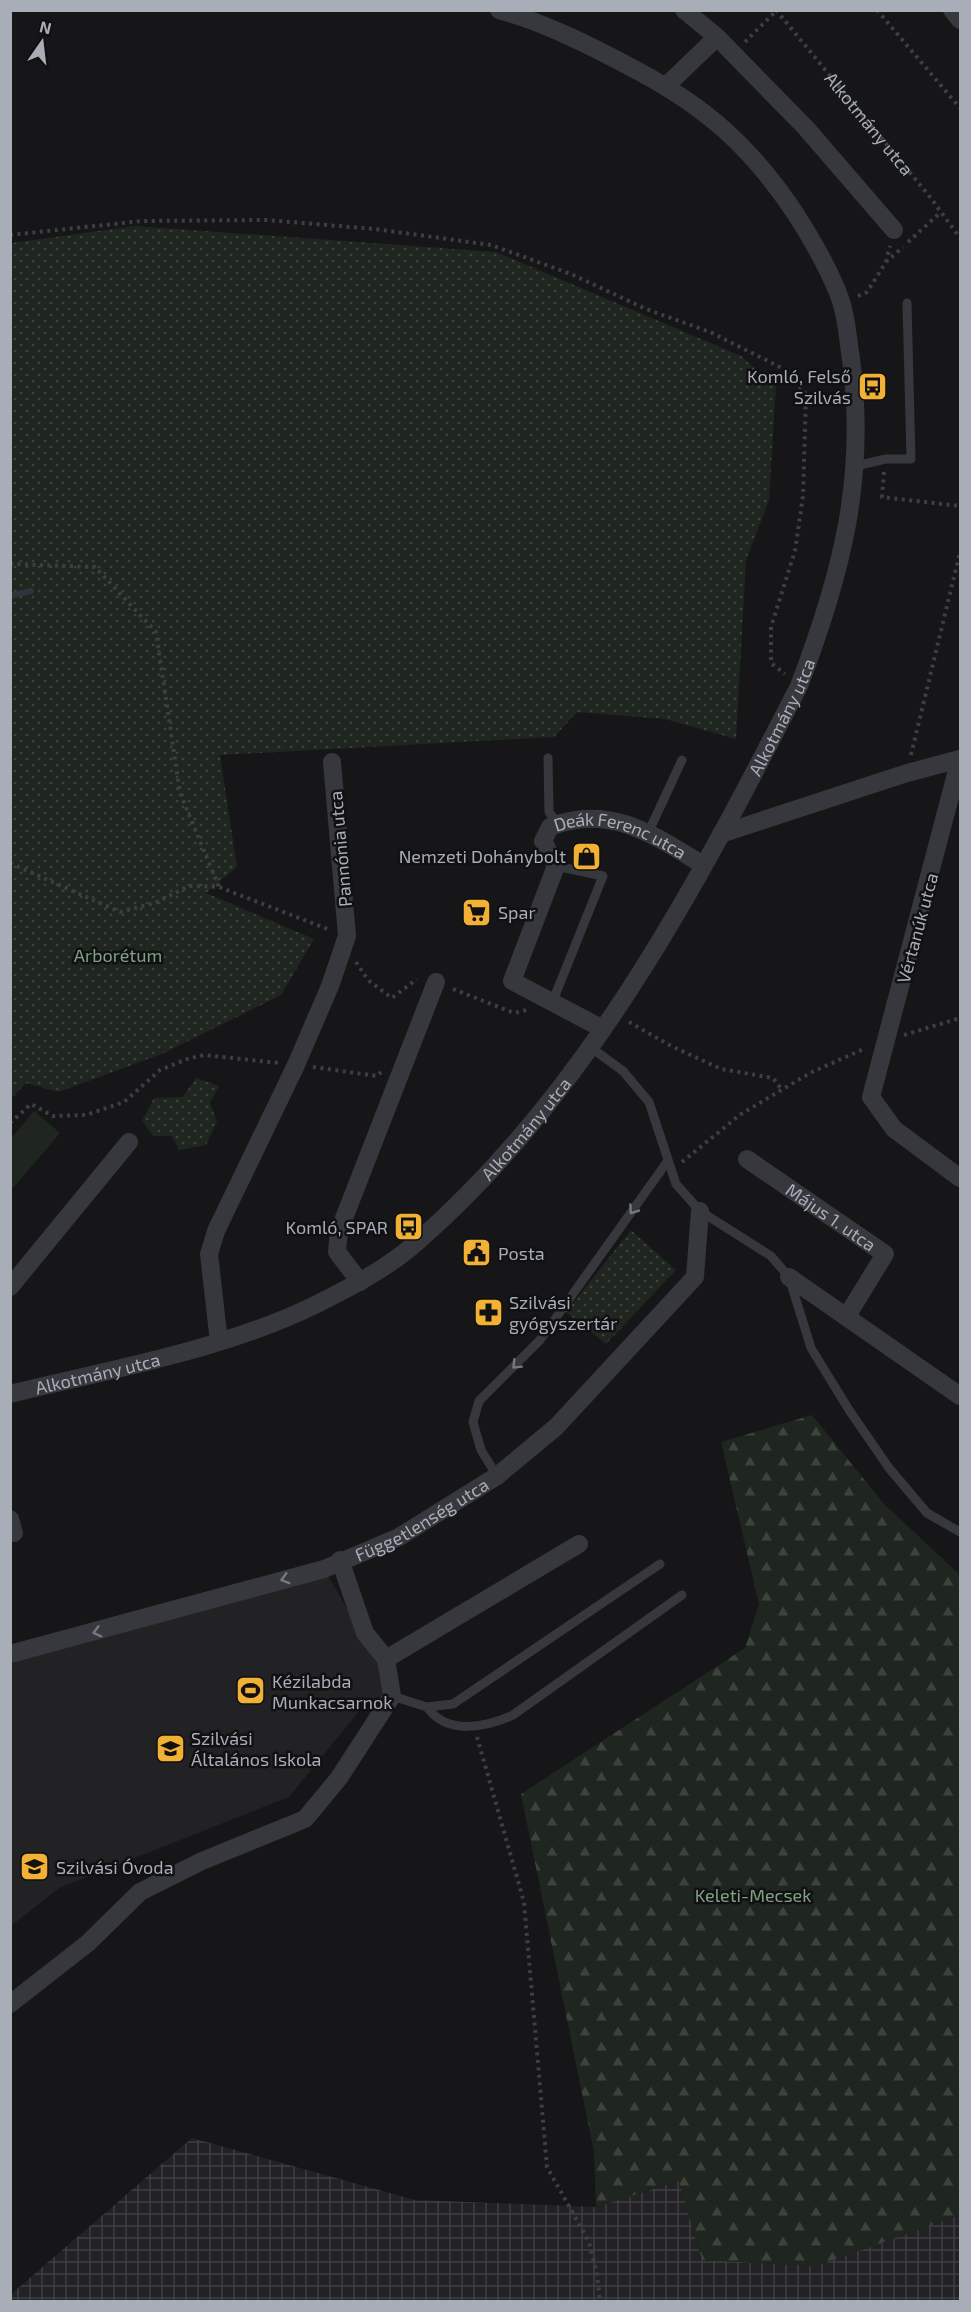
<svg xmlns="http://www.w3.org/2000/svg" width="971" height="2312" viewBox="0 0 971 2312" font-family="'Exo 2',sans-serif">
  <style>
    .built { fill: #222225 }
    .industrial { fill: url(#industrial-grid) }
    .green { fill: url(#green-dots) }
    .forest { fill: url(#forest-firs) }
    .pitch { fill: #1e261f }
    .lines { fill: none; stroke-linecap: round; stroke-linejoin: round }
    .stream { stroke: #2c353c; stroke-width: 6 }
    .path { stroke: #3d3f44; stroke-width: 4; stroke-dasharray: 3 4.5; stroke-linecap: butt }
    .service { stroke: #37383d; stroke-width: 9 }
    .minor { stroke: #37383d; stroke-width: 18 }
    .oneway { stroke: #757881 }
    .labels { text-anchor: middle; dominant-baseline: central; stroke-width: 5; stroke-linejoin: round; paint-order: stroke }
    .street-label { font-size: 18px; fill: #a8adb8; stroke: #111113 }
    .poi-label { font-size: 18px; fill: #a8adb8; stroke: #111113; text-anchor: start }
    .park-label { font-size: 18px; fill: #7fa381; stroke: #111113 }
  </style>
  <defs>
    <pattern id="industrial-grid" width="8" height="8" patternUnits="userSpaceOnUse" patternTransform="scale(1.5)"><rect width="8" height="8" fill="#222225"/><path d="M0 4h8M4 0v8" fill="none" stroke="#3f3f43"/></pattern>
    <pattern id="green-dots" width="8" height="8" patternUnits="userSpaceOnUse" patternTransform="scale(1.5)"><rect width="8" height="8" fill="#1e261f"/><path d="M2 2h.1M6 6h.1" fill="none" stroke="#3c433d" stroke-width="1.8" stroke-linecap="round"/></pattern>
    <pattern id="forest-firs" width="22" height="20" patternUnits="userSpaceOnUse" patternTransform="scale(1.5)"><rect width="22" height="20" fill="#1e261f"/><path d="M5 1l3.5 6h-7zM16 11l3.5 6h-7z" fill="#3c433d"/></pattern>
  </defs>
  <rect width="100%" height="100%" fill="#161618"/>
  <path class="built" d="M 324,1569 L 361,1632 L 386,1659 L 392,1696 L 369,1699 L 289,1797 L 59,1888 L 11,1926 L 11,1654 Z"/>
  <path class="industrial" d="M 192,2138 L 415,2200 L 596,2207 L 679,2181 L 702,2260 L 816,2266 L 960,2215 L 960,2301 L 11,2302 L 10,2295 Z"/>
  <g class="green">
    <path d="M 135,226 L 496,252 L 741,356 L 776,386 L 769,500 L 746,560 L 736,739 L 665,719 L 577,712 L 554,737 L 220,755 L 237,867 L 206,893 L 314,939 L 281,995 L 164,1053 L 59,1092 L 26,1083 L 11,1099 L 11,243 Z"/>
    <path d="M 196,1078 L 219,1086 L 210,1103 L 217,1122 L 206,1145 L 179,1150 L 172,1136 L 153,1136 L 142,1121 L 154,1098 L 183,1097 Z"/>
    <path d="M 631,1230 L 676,1270 L 606,1344 L 566,1312 Z"/>
  </g>
  <path class="forest" d="M 812,1415 L 884,1504 L 958,1573 L 960,1582 L 960,2215 L 816,2266 L 702,2260 L 679,2181 L 596,2207 L 594,2152 L 521,1794 L 745,1648 L 759,1604 L 721,1442 Z"/>
  <path class="pitch" d="M 34,1111 L 60,1133 L 13,1188 L 11,1186 L 11,1139 Z"/>
  <g class="lines">
    <path class="stream" d="M 10,596 L 31,591"/>
    <g class="path">
      <path id="s1" d="M 776,10 L 930,197 L 960,238"/>
      <path d="M 877,10 L 960,108"/>
      <path d="M 745,42 L 777,10"/>
      <path d="M 10,235 L 142,221 L 266,220 L 375,229 L 491,245 L 571,274 L 646,309 L 710,332 L 784,369 L 806,394 L 803,496 L 795,551 L 771,627 L 771,663 L 785,674"/>
      <path d="M 908,242 L 941,212"/>
      <path d="M 886,262 L 890,246"/>
      <path d="M 858,296 L 867,292 L 886,262 L 903,247"/>
      <path d="M 884,472 L 882,497 L 960,506"/>
      <path d="M 10,564 L 95,567 L 156,632 L 180,793 L 219,887"/>
      <path d="M 911,755 L 960,552"/>
      <path d="M 10,863 L 120,912 L 155,903 L 189,886 L 219,887 L 330,930"/>
      <path d="M 356,962 L 368,980 L 392,998 L 417,979"/>
      <path d="M 453,989 L 514,1013 L 527,1010"/>
      <path d="M 629,1022 L 671,1046 L 721,1069 L 773,1078 L 782,1090"/>
      <path d="M 904,1035 L 960,1018"/>
      <path d="M 313,1067 L 377,1076 L 381,1072"/>
      <path d="M 10,1123 L 31,1104 L 53,1116 L 86,1115 L 124,1102 L 160,1070 L 187,1059 L 204,1055 L 279,1063"/>
      <path d="M 682,1162 L 741,1114 L 810,1073 L 866,1048"/>
      <path d="M 477,1737 L 524,1902 L 547,2167 L 589,2242 L 597,2274 L 600,2302"/>
    </g>
    <g class="service">
      <path d="M 855,466 L 886,459 L 911,459 L 907,303"/>
      <path d="M 548,758 L 549,812 L 558,824"/>
      <path d="M 649,831 L 682,760"/>
      <path d="M 552,1003 L 603,876 L 556,866"/>
      <path d="M 590,1047 L 623,1071 L 649,1102 L 676,1184 L 700,1211 L 771,1256 L 789,1277 L 811,1348 L 849,1410 L 889,1468 L 927,1513 L 960,1532"/>
      <path d="M 497,1476 L 481,1450 L 473,1422 L 479,1401 L 540,1340 L 667,1162"/>
      <path d="M 392,1696 L 427,1707 L 453,1704 L 660,1564"/>
      <path d="M 427,1707 C 447,1736 486,1727 513,1715 L 682,1595"/>
    </g>
    <g class="minor">
      <path d="M 684,10 L 717,37"/>
      <path d="M 952,10 L 960,20"/>
      <path d="M 666,86 L 717,37 L 806,128 L 894,230"/>
      <path d="M 960,759 L 871,1097 L 894,1129 L 960,1178"/>
      <path d="M 721,834 L 907,773 L 960,759"/>
      <path id="s2" d="M 603,1029 L 512,981 L 556,866 L 543,841 L 550,827 C 609,803 654,835 703,865"/>
      <path id="s3" d="M 747,1159 L 885,1254 L 847,1316"/>
      <path d="M 789,1277 L 960,1396"/>
      <path d="M 360,1282 L 337,1252 L 339,1231 L 436,982"/>
      <path d="M 10,1287 L 129,1142"/>
      <path d="M 219,1342 L 209,1254 L 216,1231 L 296,1065 L 330,986 L 347,936 L 332,762"/>
      <path id="s4" d="M 10,1394 C 111,1369 224,1350 317,1304 C 351,1287 388,1268 417,1242 C 588,1093 697,885 799,686 C 841,576 867,478 851,359 C 848,340 847,320 841,301 C 830,270 813,241 795,213 C 751,147 706,107 636,70 C 593,47 546,23 499,10"/>
      <path d="M 10,1519 L 14,1533"/>
      <path d="M 340,1560 L 365,1633 L 386,1659"/>
      <path id="s5" d="M 10,1654 L 324,1569 L 399,1537 L 497,1476 L 556,1427 L 695,1277 L 700,1211"/>
      <path d="M 10,2004 L 88,1943 L 140,1892 L 202,1861 L 305,1819 L 339,1778 L 392,1696 L 386,1659 L 579,1544"/>
    </g>
  </g>
  <defs><path id="oneway-chevron" d="M-2-3.5L2.5 0L-2 3.5" fill="none" stroke-width="1.6" stroke-linecap="round" stroke-linejoin="round" transform="scale(1.5)"/></defs>
  <g class="oneway">
    <use href="#oneway-chevron" transform="translate(633 1210) rotate(125)"/>
    <use href="#oneway-chevron" transform="translate(516 1365) rotate(135)"/>
    <use href="#oneway-chevron" transform="translate(285 1579) rotate(164)"/>
    <use href="#oneway-chevron" transform="translate(97 1632) rotate(165)"/>
  </g>
  <defs>
    <symbol id="bus-square" viewBox="-11 -11 22 22"><rect x="-9" y="-9" width="18" height="18" rx="4" fill="#f2b134" stroke="#111113"/><path d="M-5-6H5V4H4V6H2V4H-2V6H-4V4H-5ZM-3.5-4V0h7V-4ZM-3.5 1.2v1.5H-2V1.2ZM2 1.2v1.5H3.5V1.2Z" fill="#111"/></symbol>
    <symbol id="shop-square" viewBox="-11 -11 22 22"><rect x="-9" y="-9" width="18" height="18" rx="4" fill="#f2b134" stroke="#111113"/><path d="M-5-2.5h2.3a2.7 3.5 0 0 1 5.4 0H5L5.5 6h-11ZM-1.5-2.5h3a1.5 2.3 0 0 0-3 0Z" fill="#111"/></symbol>
    <symbol id="supermarket-square" viewBox="-11 -11 22 22"><rect x="-9" y="-9" width="18" height="18" rx="4" fill="#f2b134" stroke="#111113"/><path d="M-6-5.5h2.5l.6 2H6L4.5 2H-2.5L-4.4-4H-6ZM-1.5 3.2a1.3 1.3 0 1 0 .1 0ZM3 3.2a1.3 1.3 0 1 0 .1 0Z" fill="#111"/></symbol>
    <symbol id="civic-square" viewBox="-11 -11 22 22"><rect x="-9" y="-9" width="18" height="18" rx="4" fill="#f2b134" stroke="#111113"/><path d="M-.6-6.5H3V-4.5H.6V-3L4-1V1h2V6H-6V1h2V-1L-.6-3ZM-1.2 2.5V6h2.4V2.5Z" fill="#111"/></symbol>
    <symbol id="pharmacy-square" viewBox="-11 -11 22 22"><rect x="-9" y="-9" width="18" height="18" rx="4" fill="#f2b134" stroke="#111113"/><path d="M-2-6h4v4h4v4h-4v4h-4v-4h-4v-4h4Z" fill="#111"/></symbol>
    <symbol id="stadium-square" viewBox="-11 -11 22 22"><rect x="-9" y="-9" width="18" height="18" rx="4" fill="#f2b134" stroke="#111113"/><path d="M0-5a6.5 5 0 1 0 0 10a6.5 5 0 1 0 0-10ZM-3.5-1.8h7v3.6h-7Z" fill="#111"/></symbol>
    <symbol id="school-square" viewBox="-11 -11 22 22"><rect x="-9" y="-9" width="18" height="18" rx="4" fill="#f2b134" stroke="#111113"/><path d="M0-5L7-2L0 1L-7-2ZM-4 1L0 2.5L4 1V4Q0 6-4 4Z" fill="#111"/></symbol>
  </defs>
  <g fill-rule="evenodd">
    <use href="#bus-square" x="856" y="370" width="33" height="33"/>
    <use href="#shop-square" x="570" y="840" width="33" height="33"/>
    <use href="#supermarket-square" x="460" y="896" width="33" height="33"/>
    <use href="#bus-square" x="392" y="1210" width="33" height="33"/>
    <use href="#civic-square" x="460" y="1236" width="33" height="33"/>
    <use href="#pharmacy-square" x="472" y="1296" width="33" height="33"/>
    <use href="#stadium-square" x="234" y="1674" width="33" height="33"/>
    <use href="#school-square" x="154" y="1732" width="33" height="33"/>
    <use href="#school-square" x="18" y="1850" width="33" height="33"/>
  </g>
  <g class="labels">
    <g class="street-label">
      <text stroke="none"><textPath href="#s1" startOffset="147">Alkotmány utca</textPath></text>
      <text stroke="none"><textPath href="#s4" startOffset="1082">Alkotmány utca</textPath></text>
      <text stroke="none"><textPath href="#s2" startOffset="344">Deák Ferenc utca</textPath></text>
      <text transform="translate(340 849) rotate(-95)">Pannónia utca</text>
      <text transform="translate(917 928) rotate(-75)">Vértanúk utca</text>
      <text stroke="none"><textPath href="#s4" startOffset="596">Alkotmány utca</textPath></text>
      <text stroke="none"><textPath href="#s3" startOffset="102">Május 1. utca</textPath></text>
      <text stroke="none"><textPath href="#s4" startOffset="90">Alkotmány utca</textPath></text>
      <text stroke="none"><textPath href="#s5" startOffset="435">Függetlenség utca</textPath></text>
    </g>
    <g class="poi-label">
      <text x="851" y="376" text-anchor="end">Komló, Felső<tspan x="851" dy="21">Szilvás</tspan></text>
      <text x="566" y="856" text-anchor="end">Nemzeti Dohánybolt</text>
      <text x="498" y="912">Spar</text>
      <text x="388" y="1227" text-anchor="end">Komló, SPAR</text>
      <text x="498" y="1253">Posta</text>
      <text x="509" y="1302">Szilvási<tspan x="509" dy="21">gyógyszertár</tspan></text>
      <text x="272" y="1681">Kézilabda<tspan x="272" dy="21">Munkacsarnok</tspan></text>
      <text x="191" y="1738">Szilvási<tspan x="191" dy="21">Általános Iskola</tspan></text>
      <text x="56" y="1867">Szilvási Óvoda</text>
    </g>
    <g class="park-label">
      <text x="118" y="955">Arborétum</text>
      <text x="753" y="1895">Keleti-Mecsek</text>
    </g>
  </g>
  <rect width="971" height="2312" fill="none" stroke="#a8adb8" stroke-width="24"/>
  <g transform="translate(42 42) rotate(14)" stroke="#111113" stroke-width="4.5" paint-order="stroke">
  <path d="M0-4.5L10 22L0 15L-10 22Z" fill="#a8adb8"/>
  <text y="-9" font-size="16" font-weight="bold" text-anchor="middle" fill="#a8adb8">N</text>
  </g>
</svg>
